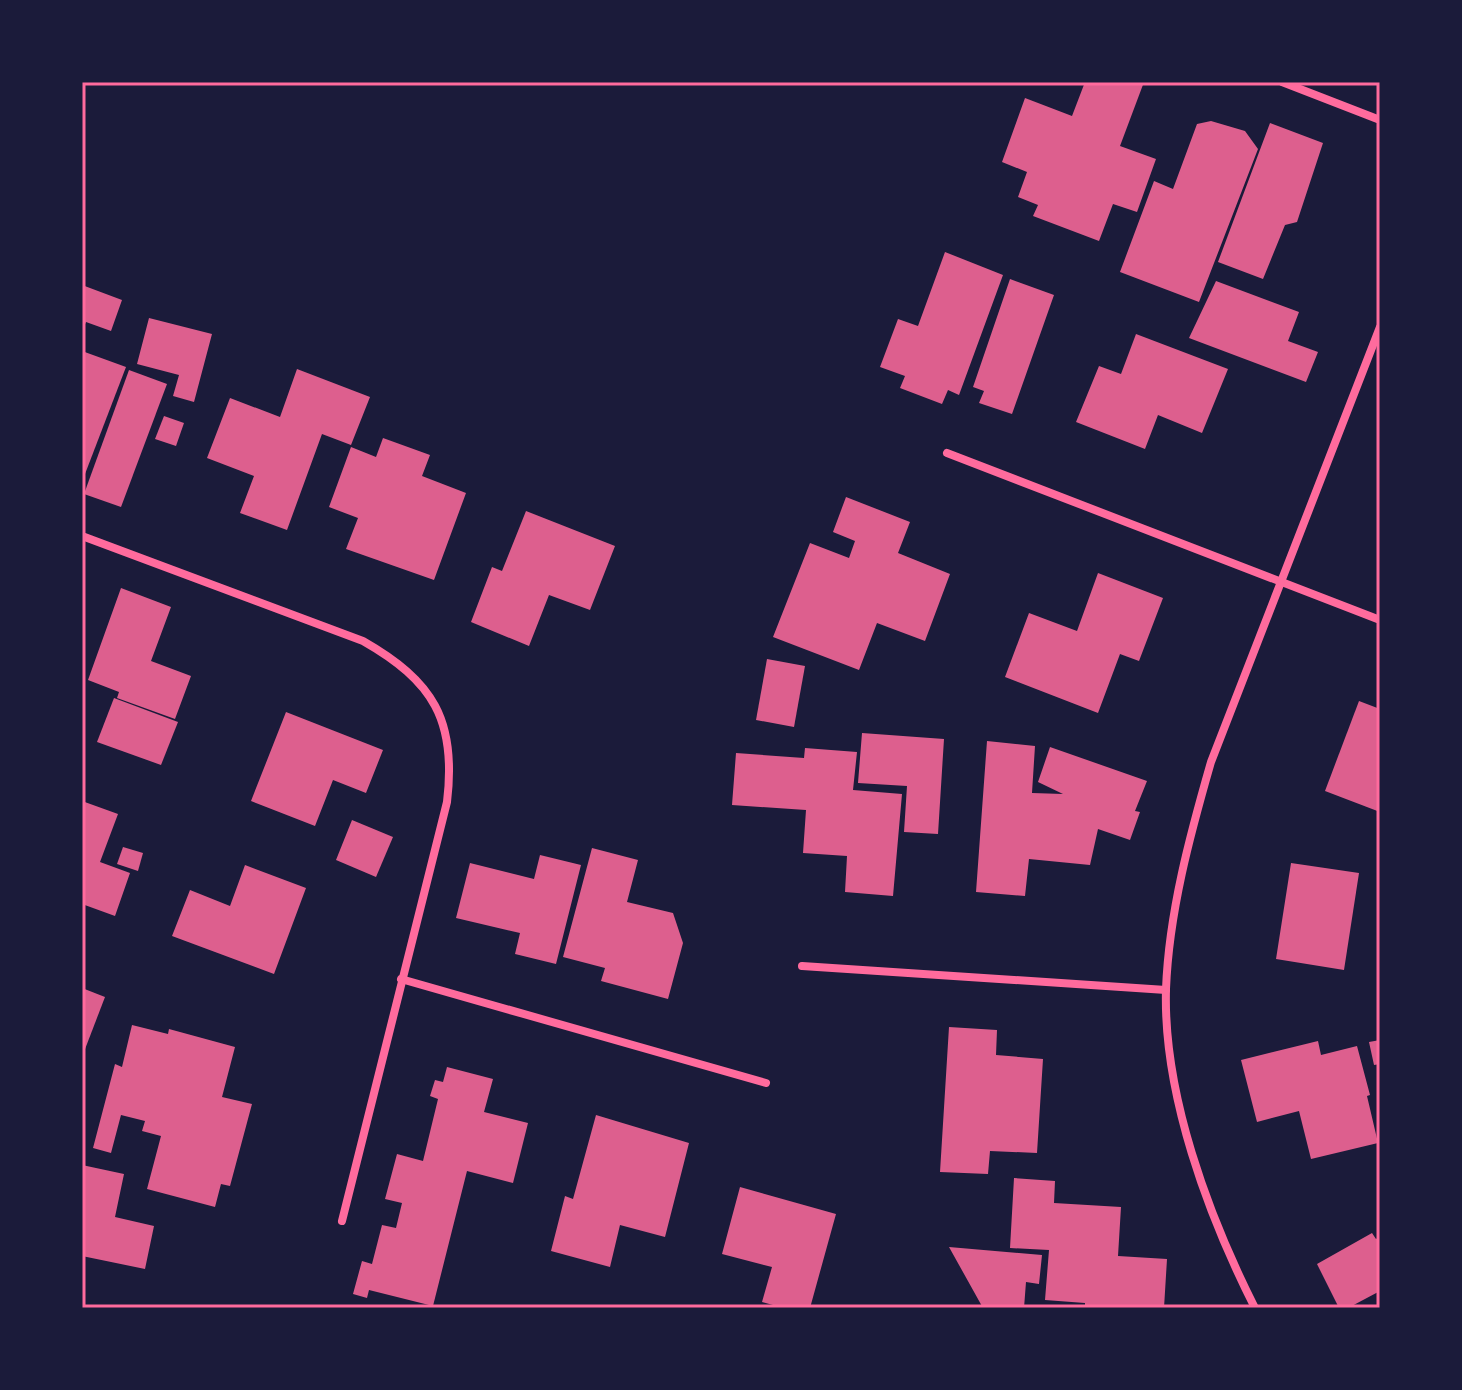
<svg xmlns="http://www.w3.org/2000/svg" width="1462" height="1390" viewBox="0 0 1462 1390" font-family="Manrope,sans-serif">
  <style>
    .building { fill: #dd5f8e }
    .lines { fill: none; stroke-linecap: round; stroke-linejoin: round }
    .minor { stroke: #ff6b9d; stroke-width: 8 }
    .neatline { fill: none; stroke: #ff6b9d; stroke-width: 3 }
  </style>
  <rect width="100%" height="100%" fill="#1b1b3a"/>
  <g class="building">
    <path d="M 1085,82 L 1144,82 L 1120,146 L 1156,159 L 1137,212 L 1113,204 L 1099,241 L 1033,216 L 1038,205 L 1018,197 L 1027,172 L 1002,162 L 1025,98 L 1072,116 Z"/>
    <path d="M 1211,121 L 1245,131 L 1258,149 L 1199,302 L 1120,272 L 1154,181 L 1173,189 L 1197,124 Z"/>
    <path d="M 1270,123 L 1323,143 L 1297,222 L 1285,225 L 1263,279 L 1218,262 Z"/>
    <path d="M 945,252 L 1003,275 L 959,395 L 948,390 L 942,404 L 900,388 L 905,376 L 880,367 L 898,319 L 918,326 Z"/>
    <path d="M 1010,279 L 1054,295 L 1012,414 L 979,403 L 984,391 L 973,387 Z"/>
    <path d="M 1216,281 L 1299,312 L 1288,341 L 1318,352 L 1306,382 L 1189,338 Z"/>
    <path d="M 82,285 L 122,300 L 111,331 L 86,322 L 82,331 Z"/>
    <path d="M 149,318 L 212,334 L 194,402 L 173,396 L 179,375 L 137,364 Z"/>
    <path d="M 1136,334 L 1228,369 L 1202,433 L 1158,415 L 1145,449 L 1076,422 L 1099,366 L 1121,374 Z"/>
    <path d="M 82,351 L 126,367 L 85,474 L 82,473 Z"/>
    <path d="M 297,369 L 370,397 L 351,445 L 322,434 L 287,530 L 240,513 L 254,476 L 207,458 L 230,398 L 280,417 Z"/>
    <path d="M 129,370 L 167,384 L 121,507 L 84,494 Z"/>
    <path d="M 164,416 L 184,423 L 176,446 L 155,439 Z"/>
    <path d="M 383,438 L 430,455 L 422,476 L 466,493 L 434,580 L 346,549 L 358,518 L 329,507 L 351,447 L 376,457 Z"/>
    <path d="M 846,497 L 910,522 L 898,553 L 950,574 L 925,641 L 877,623 L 859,670 L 773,637 L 810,543 L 849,558 L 855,541 L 833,532 Z"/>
    <path d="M 526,511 L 615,546 L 590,610 L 549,595 L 529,646 L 471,622 L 492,567 L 502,571 Z"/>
    <path d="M 1098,573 L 1163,598 L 1139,661 L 1120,654 L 1098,713 L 1005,677 L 1029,613 L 1077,631 Z"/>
    <path d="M 121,588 L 171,607 L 151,661 L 191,676 L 175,719 L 117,698 L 119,692 L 88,680 Z"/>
    <path d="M 767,659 L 805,666 L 794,727 L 756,720 Z"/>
    <path d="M 114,698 L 178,722 L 161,765 L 97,742 Z"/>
    <path d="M 1359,701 L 1380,709 L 1380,812 L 1325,791 Z"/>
    <path d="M 286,712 L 383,750 L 366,793 L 333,780 L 315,826 L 251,801 Z"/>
    <path d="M 862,733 L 944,739 L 938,834 L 904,832 L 907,786 L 858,783 Z"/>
    <path d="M 987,741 L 1035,746 L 1032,793 L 1063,794 L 1038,782 L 1050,747 L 1147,781 L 1135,811 L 1140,812 L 1130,840 L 1098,829 L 1090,865 L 1029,859 L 1025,896 L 976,892 Z"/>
    <path d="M 805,748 L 857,752 L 853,790 L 902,794 L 893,896 L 845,892 L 847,856 L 803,853 L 806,810 L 732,805 L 736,753 L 804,758 Z"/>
    <path d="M 82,801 L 118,814 L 100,862 L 130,873 L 115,916 L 82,904 Z"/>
    <path d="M 352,820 L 393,837 L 376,877 L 336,860 Z"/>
    <path d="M 123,847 L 143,853 L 138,871 L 117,864 Z"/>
    <path d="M 592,848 L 638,860 L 627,902 L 673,913 L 683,943 L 668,999 L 601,981 L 605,968 L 563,957 Z"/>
    <path d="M 540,855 L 581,865 L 556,964 L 515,954 L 520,933 L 456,918 L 470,863 L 534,879 Z"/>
    <path d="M 1291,863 L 1359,873 L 1344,970 L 1276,959 Z"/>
    <path d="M 245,865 L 306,888 L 274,974 L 172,936 L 190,890 L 230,906 Z"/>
    <path d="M 82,988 L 105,997 L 82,1057 Z"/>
    <path d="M 132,1025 L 168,1034 L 169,1029 L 235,1047 L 222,1097 L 252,1104 L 230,1186 L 221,1184 L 215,1207 L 147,1189 L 161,1136 L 142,1131 L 145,1121 L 121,1115 L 111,1153 L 93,1148 L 115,1064 L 122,1067 Z"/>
    <path d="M 949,1027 L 997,1030 L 996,1055 L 1043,1059 L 1037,1153 L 990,1151 L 988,1174 L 940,1172 Z"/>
    <path d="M 1380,1040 L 1380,1064 L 1374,1065 L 1369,1042 Z"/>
    <path d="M 1318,1041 L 1321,1055 L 1357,1046 L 1370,1095 L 1367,1096 L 1378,1143 L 1311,1159 L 1299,1111 L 1257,1122 L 1241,1060 Z"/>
    <path d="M 447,1067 L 493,1079 L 484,1112 L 528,1123 L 513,1183 L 467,1171 L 433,1306 L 369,1290 L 367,1298 L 353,1294 L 362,1261 L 372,1264 L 382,1225 L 396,1228 L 402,1203 L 385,1199 L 397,1154 L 423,1161 L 438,1099 L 430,1096 L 435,1080 L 443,1082 Z"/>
    <path d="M 596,1115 L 689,1143 L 665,1237 L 620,1225 L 610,1267 L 551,1251 L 565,1196 L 573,1199 Z"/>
    <path d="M 82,1165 L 124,1174 L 115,1217 L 154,1226 L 145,1269 L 82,1256 Z"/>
    <path d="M 1014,1178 L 1055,1181 L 1054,1203 L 1121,1207 L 1118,1256 L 1167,1259 L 1164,1308 L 1085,1308 L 1085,1303 L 1045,1300 L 1049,1250 L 1010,1248 Z"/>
    <path d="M 740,1187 L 836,1214 L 810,1308 L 784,1308 L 762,1302 L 772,1267 L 722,1254 Z"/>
    <path d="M 1372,1233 L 1376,1239 L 1380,1237 L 1380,1291 L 1348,1308 L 1339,1308 L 1317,1264 Z"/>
    <path d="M 949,1247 L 1042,1255 L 1039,1284 L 1026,1282 L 1024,1308 L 983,1308 Z"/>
  </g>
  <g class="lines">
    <g class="minor">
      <path d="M 1282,82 L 1380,120"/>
      <path d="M 947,453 L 1380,620"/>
      <path d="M 82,536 L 363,641 C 433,681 457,720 447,802 L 342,1221"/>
      <path d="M 802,966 L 1166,990"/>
      <path d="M 401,979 L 766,1083"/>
      <path d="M 1255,1308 C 1208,1215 1163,1094 1166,989 C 1169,912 1190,835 1211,762 L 1380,327"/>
    </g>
  </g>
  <rect width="1462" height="1390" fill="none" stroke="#1b1b3a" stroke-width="168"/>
  <rect x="84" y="84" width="1294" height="1222" class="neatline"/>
</svg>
